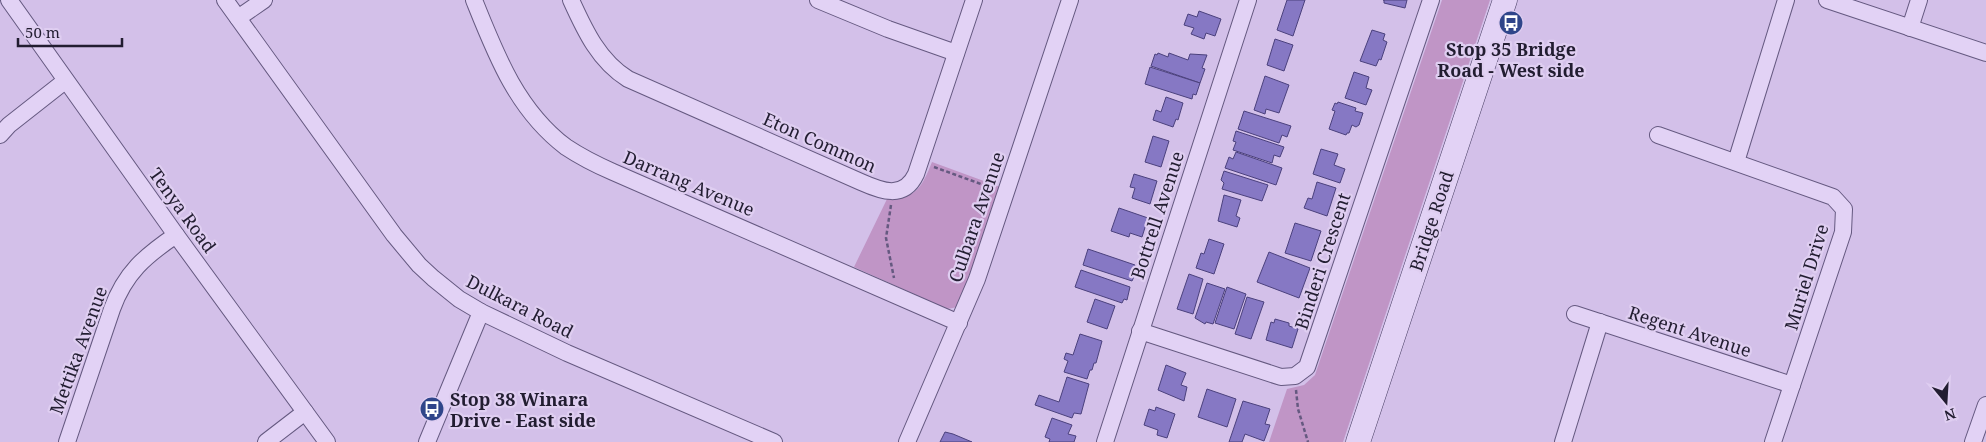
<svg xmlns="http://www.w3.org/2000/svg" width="1986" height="442" viewBox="0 0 1986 442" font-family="'Noto Serif',serif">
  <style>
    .green { fill: #c095c6 }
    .building { fill: #8678c4; stroke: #4b417d }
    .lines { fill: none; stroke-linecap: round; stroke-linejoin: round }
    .street-casing { stroke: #655980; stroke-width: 18 }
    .secondary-casing { stroke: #473d62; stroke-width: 25 }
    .path { stroke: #655980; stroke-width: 2.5; stroke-dasharray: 4 2.5; stroke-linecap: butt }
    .street { stroke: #e2d2f5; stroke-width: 16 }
    .secondary { stroke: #e2d2f5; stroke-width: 24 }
    .labels { text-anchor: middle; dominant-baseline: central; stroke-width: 4.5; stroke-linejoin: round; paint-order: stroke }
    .poi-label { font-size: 18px; font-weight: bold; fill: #221d31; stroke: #dfcef1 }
    .street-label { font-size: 18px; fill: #221d31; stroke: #dfcef1 }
  </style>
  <rect width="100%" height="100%" fill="#d3c0e9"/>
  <g class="green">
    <path d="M 1442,0 L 1490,0 L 1343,442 L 1269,442 L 1287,389 L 1304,385 L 1315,375 Z"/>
    <path d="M 932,162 L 1003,188 L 958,307 L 947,309 L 854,267 L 887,199 C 916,199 922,187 932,162 Z"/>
  </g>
  <g class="building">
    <path d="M 1287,0 L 1305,0 L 1293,36 L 1277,30 Z"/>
    <path d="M 1384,0 L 1383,0 L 1407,0 L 1405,8 L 1384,3 Z"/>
    <path d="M 1199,11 L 1221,19 L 1215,36 L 1206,33 L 1204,39 L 1191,34 L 1194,28 L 1184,25 L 1188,14 L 1197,17 Z"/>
    <path d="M 1372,30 L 1385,34 L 1383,40 L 1387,42 L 1381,60 L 1379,59 L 1376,66 L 1360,61 Z"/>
    <path d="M 1275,39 L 1293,45 L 1284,71 L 1267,65 Z"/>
    <path d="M 1158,53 L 1168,57 L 1169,53 L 1188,60 L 1190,54 L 1207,55 L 1202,68 L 1205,69 L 1200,83 L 1151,66 L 1155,54 L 1157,55 Z"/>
    <path d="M 1150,67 L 1200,83 L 1196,95 L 1193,94 L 1192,99 L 1145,84 Z"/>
    <path d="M 1354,72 L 1369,77 L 1366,88 L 1372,90 L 1366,105 L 1345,98 Z"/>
    <path d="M 1265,76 L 1289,85 L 1279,113 L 1266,109 L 1265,114 L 1254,110 Z"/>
    <path d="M 1166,97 L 1183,103 L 1178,120 L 1176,119 L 1173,127 L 1153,120 L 1156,110 L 1161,112 Z"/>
    <path d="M 1338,102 L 1356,108 L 1355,111 L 1363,113 L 1359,125 L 1356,127 L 1352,125 L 1349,133 L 1347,133 L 1346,135 L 1329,129 L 1335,111 L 1332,110 L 1335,103 L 1337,104 Z"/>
    <path d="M 1244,111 L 1291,126 L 1287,137 L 1282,135 L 1279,143 L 1238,129 Z"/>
    <path d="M 1236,131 L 1284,147 L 1280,157 L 1274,155 L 1272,163 L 1233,150 L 1236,142 L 1233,141 Z"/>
    <path d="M 1153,136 L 1169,141 L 1161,167 L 1145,162 Z"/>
    <path d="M 1321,149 L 1338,154 L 1334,165 L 1345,169 L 1340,183 L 1313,174 Z"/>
    <path d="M 1236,152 L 1282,168 L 1276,185 L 1225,168 L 1229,157 L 1233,159 Z"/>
    <path d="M 1224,171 L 1268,185 L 1262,201 L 1222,189 L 1224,183 L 1221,180 Z"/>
    <path d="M 1134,174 L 1157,181 L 1150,204 L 1132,198 L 1135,188 L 1130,187 Z"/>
    <path d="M 1317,182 L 1336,188 L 1327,216 L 1304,208 L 1308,198 L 1312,199 Z"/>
    <path d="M 1224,195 L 1241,200 L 1236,216 L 1240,218 L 1237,227 L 1218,221 Z"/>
    <path d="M 1119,208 L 1148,218 L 1142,237 L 1130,233 L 1129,237 L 1111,231 Z"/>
    <path d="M 1295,223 L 1321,231 L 1311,261 L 1285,253 Z"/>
    <path d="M 1209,239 L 1224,244 L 1214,274 L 1196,268 L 1201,253 L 1204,254 Z"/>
    <path d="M 1088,249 L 1135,265 L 1134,269 L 1137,270 L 1132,281 L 1083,265 Z"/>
    <path d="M 1269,252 L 1310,268 L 1299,298 L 1257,282 Z"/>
    <path d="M 1081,270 L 1130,287 L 1127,300 L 1124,299 L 1122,303 L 1075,287 Z"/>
    <path d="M 1189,274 L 1203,279 L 1193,314 L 1177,309 Z"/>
    <path d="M 1207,283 L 1225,289 L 1213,324 L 1206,322 L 1205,324 L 1195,318 Z"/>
    <path d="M 1227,287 L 1246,294 L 1234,329 L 1215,323 Z"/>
    <path d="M 1247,297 L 1264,302 L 1251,339 L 1235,334 Z"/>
    <path d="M 1095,299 L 1115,306 L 1107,329 L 1087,322 Z"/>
    <path d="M 1275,319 L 1289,323 L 1289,326 L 1298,329 L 1292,348 L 1266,340 L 1271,322 L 1274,323 Z"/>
    <path d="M 1080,334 L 1102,341 L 1096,363 L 1094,363 L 1092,370 L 1090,370 L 1087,379 L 1064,372 L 1068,361 L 1064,359 L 1066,353 L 1073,355 Z"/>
    <path d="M 1166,365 L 1186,373 L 1181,385 L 1187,387 L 1184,401 L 1158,390 Z"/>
    <path d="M 1067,377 L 1089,384 L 1081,414 L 1074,413 L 1072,418 L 1035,405 L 1039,395 L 1059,402 Z"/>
    <path d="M 1207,389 L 1236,399 L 1227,427 L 1198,417 Z"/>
    <path d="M 1243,401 L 1270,409 L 1265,424 L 1270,425 L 1264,441 L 1245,434 L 1242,442 L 1229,442 Z"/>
    <path d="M 1156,407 L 1175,414 L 1167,438 L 1157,435 L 1158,430 L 1144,425 L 1149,409 L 1155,411 Z"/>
    <path d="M 1052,418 L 1072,425 L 1068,434 L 1076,436 L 1074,442 L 1049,442 L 1050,439 L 1045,437 Z"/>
    <path d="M 945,432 L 953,434 L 972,442 L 940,442 Z"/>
  </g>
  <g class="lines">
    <defs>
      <g id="street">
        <path d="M 9,0 L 176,235 L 327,442"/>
        <path d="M 225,0 L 394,235 L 419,265 L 433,278 L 459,299 L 481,312 L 567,353 L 774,442"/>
        <path d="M 474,0 C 496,55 517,110 566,147 C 581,157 597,165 613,172 L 959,323"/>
        <path d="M 571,0 C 585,31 599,61 628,79 L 861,182 C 881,191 904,200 916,174 L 974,0"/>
        <path d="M 818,0 L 888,29 L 956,53"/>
        <path d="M 1827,0 L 1986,53"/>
        <path d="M 238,18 L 264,0"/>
        <path d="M 1910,28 L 1919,0"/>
        <path d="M 0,135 L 9,125 L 65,81"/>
        <path d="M 1658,135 L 1833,197 L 1844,209 L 1843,232 L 1773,442"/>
        <path d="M 1736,162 L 1786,0"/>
        <path d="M 1575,314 L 1792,385"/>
        <path d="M 1140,331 L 1281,377 L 1295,376 L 1307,367 L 1431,0"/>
        <path d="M 67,442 L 112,309 C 125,273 145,256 176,235"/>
        <path d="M 266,442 L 305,412"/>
        <path d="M 427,442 L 481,312"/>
        <path d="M 907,442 L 977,279 L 1070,0"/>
        <path d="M 1105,442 L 1248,0"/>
        <path d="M 1563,442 L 1600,322"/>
        <path d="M 1973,442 L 1986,405"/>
      </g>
      <path id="secondary" d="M 1358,442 L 1505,0"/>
    </defs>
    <use href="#street" class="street-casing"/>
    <use href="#secondary" class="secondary-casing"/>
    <g class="path">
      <path d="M 934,167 L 992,188"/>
      <path d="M 891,205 L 886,238 L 894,278"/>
      <path d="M 1296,390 L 1298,409 L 1308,442"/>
    </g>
    <use href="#street" class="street"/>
    <use href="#secondary" class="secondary"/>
  </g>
  <defs>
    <symbol id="bus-disc" viewBox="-11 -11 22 22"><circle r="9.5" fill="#2f458a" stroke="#dfcef1"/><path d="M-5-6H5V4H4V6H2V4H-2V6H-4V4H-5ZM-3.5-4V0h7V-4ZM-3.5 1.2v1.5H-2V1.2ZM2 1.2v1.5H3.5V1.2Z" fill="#fff"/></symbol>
  </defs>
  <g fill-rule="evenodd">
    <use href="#bus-disc" x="1497" y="9" width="28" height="28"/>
    <use href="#bus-disc" x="418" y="395" width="28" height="28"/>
  </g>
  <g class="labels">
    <g class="poi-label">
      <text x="1511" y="49">Stop 35 Bridge<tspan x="1511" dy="21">Road - West side</tspan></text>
      <text x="450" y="399" text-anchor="start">Stop 38 Winara<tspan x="450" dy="21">Drive - East side</tspan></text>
    </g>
    <g class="street-label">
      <text transform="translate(820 142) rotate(24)">Eton Common</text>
      <text transform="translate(689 183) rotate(23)">Darrang Avenue</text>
      <text transform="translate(183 210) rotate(54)">Tenya Road</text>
      <text transform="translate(1157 215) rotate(-72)">Bottrell Avenue</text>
      <text transform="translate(976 217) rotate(-71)">Culbara Avenue</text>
      <text transform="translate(1431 221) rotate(-72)">Bridge Road</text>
      <text transform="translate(1322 261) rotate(-72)">Binderi Crescent</text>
      <text transform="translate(1806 277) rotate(-73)">Muriel Drive</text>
      <text transform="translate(520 306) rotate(27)">Dulkara Road</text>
      <text transform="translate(1690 331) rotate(18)">Regent Avenue</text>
      <text transform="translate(78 350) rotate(-70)">Mettika Avenue</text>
    </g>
  </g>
  <g transform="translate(1946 402) rotate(162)" stroke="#dfcef1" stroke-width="4" paint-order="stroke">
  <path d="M0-4L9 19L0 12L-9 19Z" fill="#221d31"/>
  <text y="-8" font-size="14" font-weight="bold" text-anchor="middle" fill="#221d31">N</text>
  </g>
  <path d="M18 38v8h104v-8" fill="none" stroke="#221d31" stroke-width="2.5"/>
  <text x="25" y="38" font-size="15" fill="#221d31" stroke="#dfcef1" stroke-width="4" paint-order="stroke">50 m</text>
</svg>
